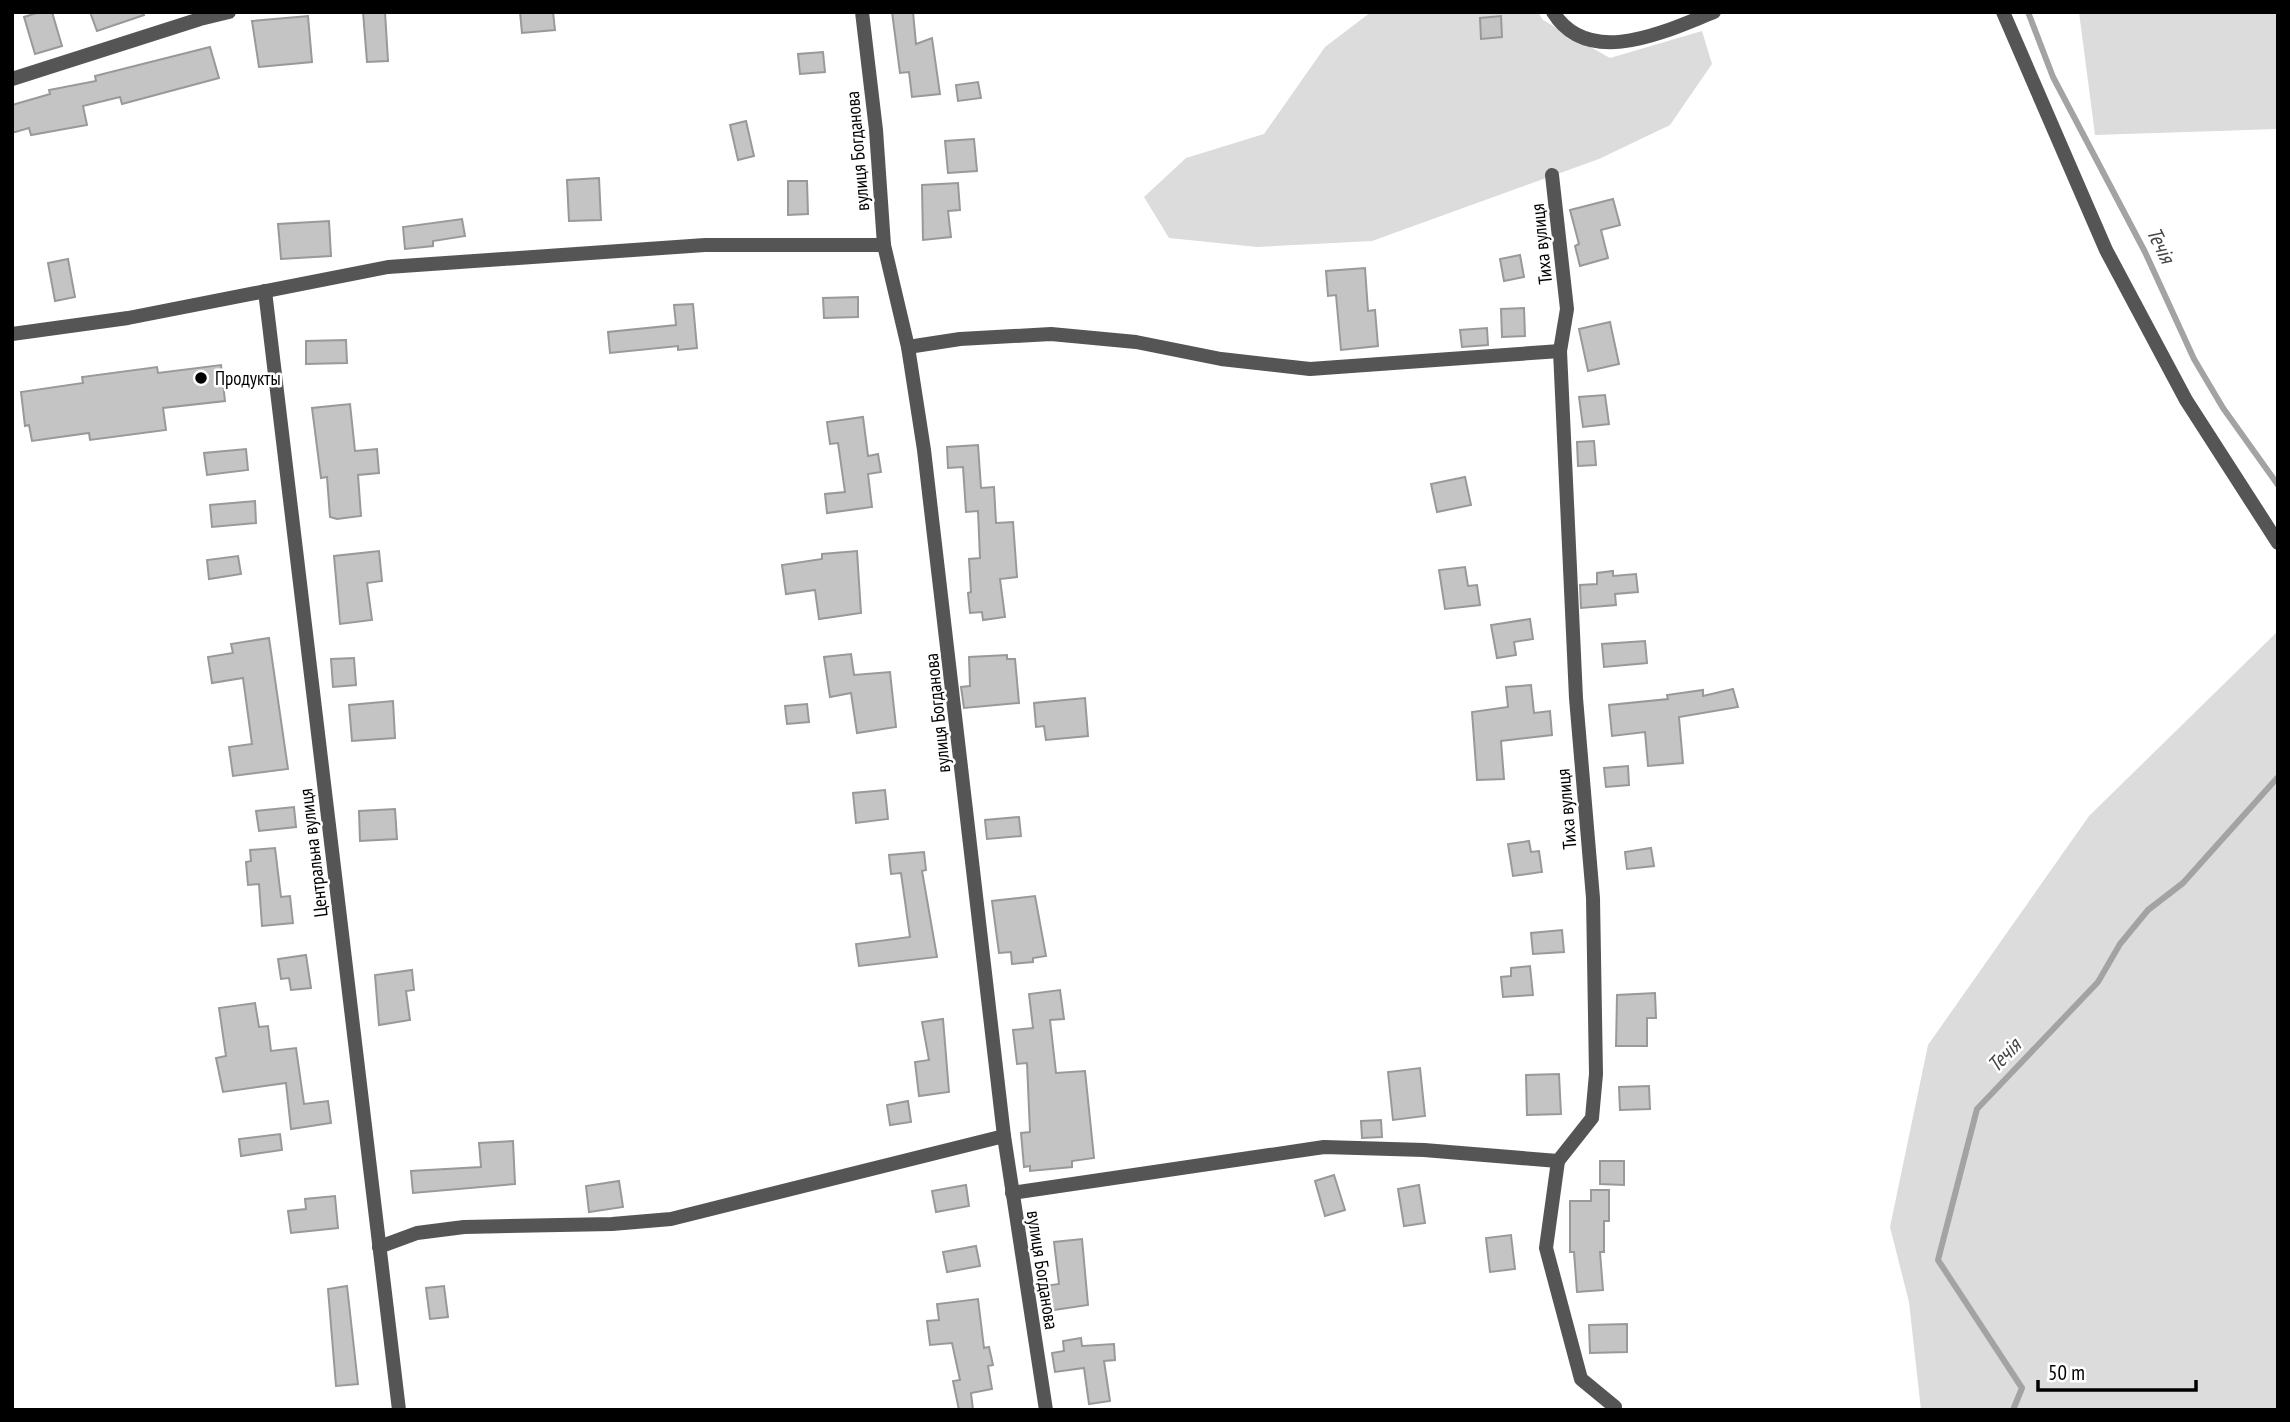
<svg xmlns="http://www.w3.org/2000/svg" width="2290" height="1422" viewBox="0 0 2290 1422" font-family="'PT Sans Narrow',sans-serif">
  <style>
    .green { fill: #dcdcdc }
    .lines { fill: none; stroke-linecap: round; stroke-linejoin: round }
    .stream { stroke: #a3a3a3; stroke-width: 6 }
    .building { fill: #c4c4c4; stroke: #999; stroke-width: 2 }
    .minor { stroke: #555; stroke-width: 14 }
    .poi-dot { fill: #000; stroke: #fff; stroke-width: 2.5 }
    .labels { text-anchor: middle; dominant-baseline: central; stroke-width: 5; stroke-linejoin: round; paint-order: stroke }
    .street-label { font-size: 19px; fill: #000; stroke: #fff }
    .poi-label { font-size: 19px; fill: #000; stroke: #fff; text-anchor: start }
    .water-label { font-size: 21px; font-style: italic; fill: #444; stroke: #fff }
  </style>
  <rect width="100%" height="100%" fill="#fff"/>
  <g class="green">
    <path d="M 1371,12 L 1538,12 L 1543,20 L 1610,58 L 1702,31 L 1712,64 L 1670,125 L 1599,159 L 1372,241 L 1257,247 L 1169,238 L 1144,197 L 1186,158 L 1264,134 L 1325,47 Z"/>
    <path d="M 2079,12 L 2278,12 L 2278,129 L 2095,135 Z"/>
    <path d="M 2278,631 L 2278,1410 L 1921,1410 L 1909,1302 L 1890,1227 L 1928,1045 L 2089,816 Z"/>
  </g>
  <g class="lines">
    <g class="stream">
      <path d="M 2028,12 L 2053,77 L 2145,252 L 2194,359 L 2223,408 L 2278,485"/>
      <path d="M 2013,1410 L 2022,1388 L 1938,1260 L 1977,1109 L 2098,982 L 2120,944 L 2148,910 L 2183,883 L 2278,777"/>
    </g>
  </g>
  <g class="building">
    <path d="M 40,12 L 52,12 L 62,46 L 35,54 L 24,17 Z"/>
    <path d="M 90,12 L 143,12 L 144,15 L 97,31 Z"/>
    <path d="M 363,12 L 385,12 L 388,61 L 367,62 Z"/>
    <path d="M 520,12 L 553,12 L 555,30 L 522,33 Z"/>
    <path d="M 892,12 L 913,12 L 916,44 L 932,38 L 940,94 L 912,97 L 909,72 L 900,73 Z"/>
    <path d="M 308,16 L 312,62 L 259,67 L 252,21 Z"/>
    <path d="M 1501,16 L 1502,37 L 1481,39 L 1480,18 Z"/>
    <path d="M 210,47 L 219,78 L 122,104 L 120,97 L 83,106 L 87,125 L 31,135 L 29,128 L 12,133 L 12,105 L 50,94 L 49,90 L 96,81 L 95,76 Z"/>
    <path d="M 823,52 L 825,72 L 800,74 L 798,54 Z"/>
    <path d="M 978,82 L 981,98 L 958,101 L 956,85 Z"/>
    <path d="M 746,121 L 754,156 L 738,160 L 730,125 Z"/>
    <path d="M 974,139 L 977,171 L 948,173 L 945,141 Z"/>
    <path d="M 599,178 L 601,220 L 569,221 L 567,180 Z"/>
    <path d="M 788,181 L 807,181 L 808,214 L 788,215 Z"/>
    <path d="M 958,183 L 960,210 L 948,211 L 951,237 L 923,240 L 922,185 Z"/>
    <path d="M 1613,199 L 1620,225 L 1601,230 L 1608,258 L 1580,266 L 1575,246 L 1579,244 L 1570,210 Z"/>
    <path d="M 462,219 L 465,236 L 433,241 L 433,246 L 405,249 L 403,227 Z"/>
    <path d="M 329,221 L 331,256 L 281,259 L 278,224 Z"/>
    <path d="M 1520,255 L 1524,277 L 1504,281 L 1500,259 Z"/>
    <path d="M 68,259 L 75,297 L 55,301 L 48,263 Z"/>
    <path d="M 1365,268 L 1368,311 L 1375,310 L 1378,346 L 1341,350 L 1336,295 L 1328,296 L 1326,271 Z"/>
    <path d="M 858,297 L 858,317 L 824,318 L 823,298 Z"/>
    <path d="M 693,304 L 697,348 L 678,350 L 678,346 L 610,353 L 608,332 L 676,325 L 674,305 Z"/>
    <path d="M 1524,308 L 1525,336 L 1502,337 L 1501,309 Z"/>
    <path d="M 1610,322 L 1619,364 L 1588,371 L 1579,329 Z"/>
    <path d="M 1487,328 L 1488,345 L 1462,347 L 1460,330 Z"/>
    <path d="M 346,340 L 347,363 L 306,364 L 306,341 Z"/>
    <path d="M 221,365 L 225,401 L 163,408 L 166,430 L 90,440 L 89,433 L 32,441 L 29,425 L 25,426 L 21,392 L 83,383 L 82,377 L 157,367 L 158,373 Z"/>
    <path d="M 1605,395 L 1609,424 L 1583,427 L 1579,397 Z"/>
    <path d="M 350,404 L 355,451 L 377,449 L 379,473 L 358,475 L 361,516 L 337,519 L 330,517 L 327,477 L 321,478 L 312,408 Z"/>
    <path d="M 863,417 L 868,456 L 878,454 L 881,472 L 868,474 L 872,507 L 827,513 L 825,494 L 845,492 L 838,443 L 830,444 L 827,422 Z"/>
    <path d="M 1594,441 L 1596,465 L 1578,466 L 1577,442 Z"/>
    <path d="M 978,445 L 981,488 L 994,487 L 996,523 L 1013,522 L 1017,577 L 1000,579 L 1005,617 L 983,620 L 982,612 L 970,613 L 968,593 L 971,592 L 969,559 L 980,558 L 978,511 L 966,512 L 963,467 L 948,468 L 947,447 Z"/>
    <path d="M 246,449 L 248,470 L 207,475 L 204,453 Z"/>
    <path d="M 1465,477 L 1471,505 L 1437,512 L 1431,484 Z"/>
    <path d="M 255,501 L 256,523 L 212,527 L 210,505 Z"/>
    <path d="M 379,551 L 382,581 L 367,583 L 372,620 L 340,624 L 334,556 Z"/>
    <path d="M 857,551 L 861,613 L 819,619 L 815,590 L 786,594 L 782,565 L 822,559 L 822,554 Z"/>
    <path d="M 238,556 L 241,574 L 209,579 L 207,560 Z"/>
    <path d="M 1465,567 L 1468,586 L 1477,585 L 1480,605 L 1445,609 L 1439,570 Z"/>
    <path d="M 1613,571 L 1613,576 L 1636,574 L 1638,592 L 1615,594 L 1616,605 L 1581,608 L 1580,585 L 1597,584 L 1597,573 Z"/>
    <path d="M 1530,619 L 1533,639 L 1514,642 L 1516,655 L 1497,658 L 1491,625 Z"/>
    <path d="M 269,638 L 288,769 L 233,776 L 229,747 L 252,744 L 243,678 L 212,683 L 208,657 L 233,653 L 231,644 Z"/>
    <path d="M 1645,641 L 1647,663 L 1604,667 L 1602,644 Z"/>
    <path d="M 851,654 L 854,675 L 890,672 L 896,727 L 857,733 L 851,693 L 830,697 L 824,657 Z"/>
    <path d="M 1007,655 L 1007,659 L 1015,659 L 1019,703 L 964,708 L 961,687 L 970,686 L 969,657 Z"/>
    <path d="M 354,658 L 356,685 L 333,687 L 331,659 Z"/>
    <path d="M 1531,685 L 1534,713 L 1550,711 L 1552,735 L 1501,741 L 1504,779 L 1477,780 L 1472,712 L 1508,707 L 1506,687 Z"/>
    <path d="M 1733,689 L 1738,707 L 1679,717 L 1683,763 L 1648,766 L 1645,732 L 1612,736 L 1609,705 L 1668,699 L 1667,695 L 1703,690 L 1703,696 Z"/>
    <path d="M 1085,698 L 1088,736 L 1046,740 L 1044,726 L 1036,727 L 1034,703 Z"/>
    <path d="M 393,701 L 395,738 L 352,741 L 349,705 Z"/>
    <path d="M 807,704 L 809,722 L 787,724 L 785,706 Z"/>
    <path d="M 1628,766 L 1629,785 L 1606,787 L 1604,768 Z"/>
    <path d="M 885,790 L 888,819 L 856,823 L 853,793 Z"/>
    <path d="M 294,807 L 296,827 L 259,831 L 256,811 Z"/>
    <path d="M 395,809 L 397,839 L 360,841 L 359,811 Z"/>
    <path d="M 1019,817 L 1021,836 L 987,839 L 985,820 Z"/>
    <path d="M 1529,841 L 1531,852 L 1539,851 L 1542,872 L 1513,876 L 1508,844 Z"/>
    <path d="M 275,848 L 281,897 L 290,896 L 293,923 L 262,926 L 259,884 L 248,885 L 246,862 L 251,861 L 250,850 Z"/>
    <path d="M 1651,848 L 1654,866 L 1627,869 L 1625,852 Z"/>
    <path d="M 924,852 L 926,870 L 922,871 L 937,957 L 859,966 L 856,944 L 910,937 L 901,873 L 891,874 L 889,855 Z"/>
    <path d="M 1035,896 L 1046,956 L 1033,958 L 1033,962 L 1012,964 L 1011,952 L 999,953 L 992,901 Z"/>
    <path d="M 1562,930 L 1564,952 L 1533,954 L 1531,933 Z"/>
    <path d="M 306,955 L 311,988 L 291,990 L 289,978 L 281,979 L 278,959 Z"/>
    <path d="M 1530,966 L 1533,995 L 1503,997 L 1501,977 L 1511,976 L 1511,968 Z"/>
    <path d="M 412,970 L 414,990 L 406,991 L 410,1020 L 379,1025 L 375,975 Z"/>
    <path d="M 1060,990 L 1064,1019 L 1050,1020 L 1056,1073 L 1085,1071 L 1094,1158 L 1072,1161 L 1072,1167 L 1030,1171 L 1030,1166 L 1024,1167 L 1021,1133 L 1030,1132 L 1027,1063 L 1017,1064 L 1013,1030 L 1033,1028 L 1029,994 Z"/>
    <path d="M 1655,993 L 1656,1018 L 1647,1018 L 1647,1046 L 1616,1046 L 1617,995 Z"/>
    <path d="M 255,1003 L 259,1027 L 268,1026 L 271,1051 L 296,1048 L 304,1104 L 328,1101 L 331,1123 L 291,1129 L 286,1083 L 223,1092 L 216,1058 L 226,1056 L 219,1008 Z"/>
    <path d="M 943,1019 L 949,1092 L 919,1096 L 915,1062 L 929,1060 L 922,1022 Z"/>
    <path d="M 1420,1068 L 1425,1116 L 1393,1120 L 1388,1072 Z"/>
    <path d="M 1559,1074 L 1561,1114 L 1527,1115 L 1526,1075 Z"/>
    <path d="M 1649,1086 L 1650,1109 L 1620,1110 L 1619,1087 Z"/>
    <path d="M 908,1101 L 911,1122 L 890,1125 L 887,1105 Z"/>
    <path d="M 1381,1120 L 1382,1137 L 1362,1138 L 1361,1121 Z"/>
    <path d="M 280,1134 L 282,1150 L 241,1156 L 239,1139 Z"/>
    <path d="M 513,1141 L 515,1184 L 413,1193 L 411,1171 L 481,1167 L 479,1143 Z"/>
    <path d="M 1600,1161 L 1624,1161 L 1624,1185 L 1600,1184 Z"/>
    <path d="M 1334,1175 L 1345,1210 L 1325,1216 L 1315,1181 Z"/>
    <path d="M 619,1181 L 623,1207 L 589,1212 L 586,1186 Z"/>
    <path d="M 966,1185 L 969,1206 L 936,1212 L 932,1191 Z"/>
    <path d="M 1419,1185 L 1425,1223 L 1404,1226 L 1398,1189 Z"/>
    <path d="M 1591,1190 L 1609,1190 L 1609,1221 L 1604,1221 L 1604,1252 L 1600,1252 L 1603,1290 L 1577,1292 L 1574,1252 L 1570,1252 L 1570,1201 L 1591,1201 Z"/>
    <path d="M 335,1196 L 338,1228 L 291,1233 L 288,1211 L 306,1209 L 305,1199 Z"/>
    <path d="M 1511,1235 L 1515,1269 L 1490,1272 L 1486,1238 Z"/>
    <path d="M 1082,1239 L 1088,1305 L 1047,1311 L 1044,1286 L 1059,1284 L 1054,1242 Z"/>
    <path d="M 976,1246 L 980,1266 L 947,1272 L 943,1252 Z"/>
    <path d="M 347,1286 L 358,1384 L 336,1386 L 328,1289 Z"/>
    <path d="M 444,1286 L 448,1317 L 430,1319 L 426,1288 Z"/>
    <path d="M 978,1299 L 984,1348 L 989,1347 L 993,1365 L 988,1366 L 992,1389 L 971,1393 L 973,1410 L 959,1410 L 953,1381 L 960,1380 L 952,1343 L 930,1345 L 927,1321 L 939,1320 L 937,1304 Z"/>
    <path d="M 1627,1324 L 1627,1352 L 1590,1353 L 1589,1325 Z"/>
    <path d="M 1081,1338 L 1082,1346 L 1114,1344 L 1115,1360 L 1104,1361 L 1110,1401 L 1089,1404 L 1084,1368 L 1055,1372 L 1052,1353 L 1064,1351 L 1063,1341 Z"/>
  </g>
  <g class="lines">
    <g class="minor">
      <path d="M 862,12 L 876,130 L 884,245 L 908,347 L 924,450 L 1004,1136 L 1046,1410"/>
      <path d="M 1553,12 C 1589,70 1668,30 1714,12"/>
      <path d="M 2003,12 L 2106,250 L 2186,400 L 2278,543"/>
      <path d="M 12,79 L 200,19 L 229,12"/>
      <path d="M 1552,175 L 1567,309 L 1560,351 L 1576,698 L 1593,898 L 1596,1074 L 1592,1118 L 1558,1161 L 1546,1248 L 1581,1379 L 1615,1407"/>
      <path d="M 265,291 L 399,1410"/>
      <path d="M 12,334 L 128,318 L 388,267 L 705,245 L 884,245"/>
      <path d="M 908,347 L 960,339 L 1051,334 L 1136,342 L 1221,359 L 1310,369 L 1560,351"/>
      <path d="M 1012,1193 L 1324,1147 L 1424,1150 L 1558,1161"/>
      <path d="M 379,1247 L 417,1233 L 464,1227 L 612,1224 L 671,1219 L 1004,1136"/>
    </g>
  </g>
  <circle class="poi-dot" cx="201" cy="378" r="7"/>
  <g class="labels">
    <g class="street-label">
      <text transform="translate(857 151) rotate(-95)">вулиця Богданова</text>
      <text transform="translate(1541 244) rotate(-96)">Тиха вулиця</text>
      <text transform="translate(937 713) rotate(-96)">вулиця Богданова</text>
      <text transform="translate(1566 809) rotate(-95)">Тиха вулиця</text>
      <text transform="translate(313 853) rotate(-97)">Центральна вулиця</text>
      <text transform="translate(1043 1270) rotate(81)">вулиця Богданова</text>
    </g>
    <g class="poi-label">
      <text x="215" y="378">Продукты</text>
    </g>
    <g class="water-label">
      <text transform="translate(2161 245) rotate(64)">Течія</text>
      <text transform="translate(2004 1055) rotate(-46)">Течія</text>
    </g>
  </g>
  <rect width="2290" height="1422" fill="none" stroke="#000000" stroke-width="28"/>
  <path d="M2038 1380v10h158v-10" fill="none" stroke="#000000" stroke-width="3.5"/>
  <text x="2048" y="1380" font-size="21" fill="#000000" stroke="#ffffff" stroke-width="5" paint-order="stroke">50 m</text>
</svg>
